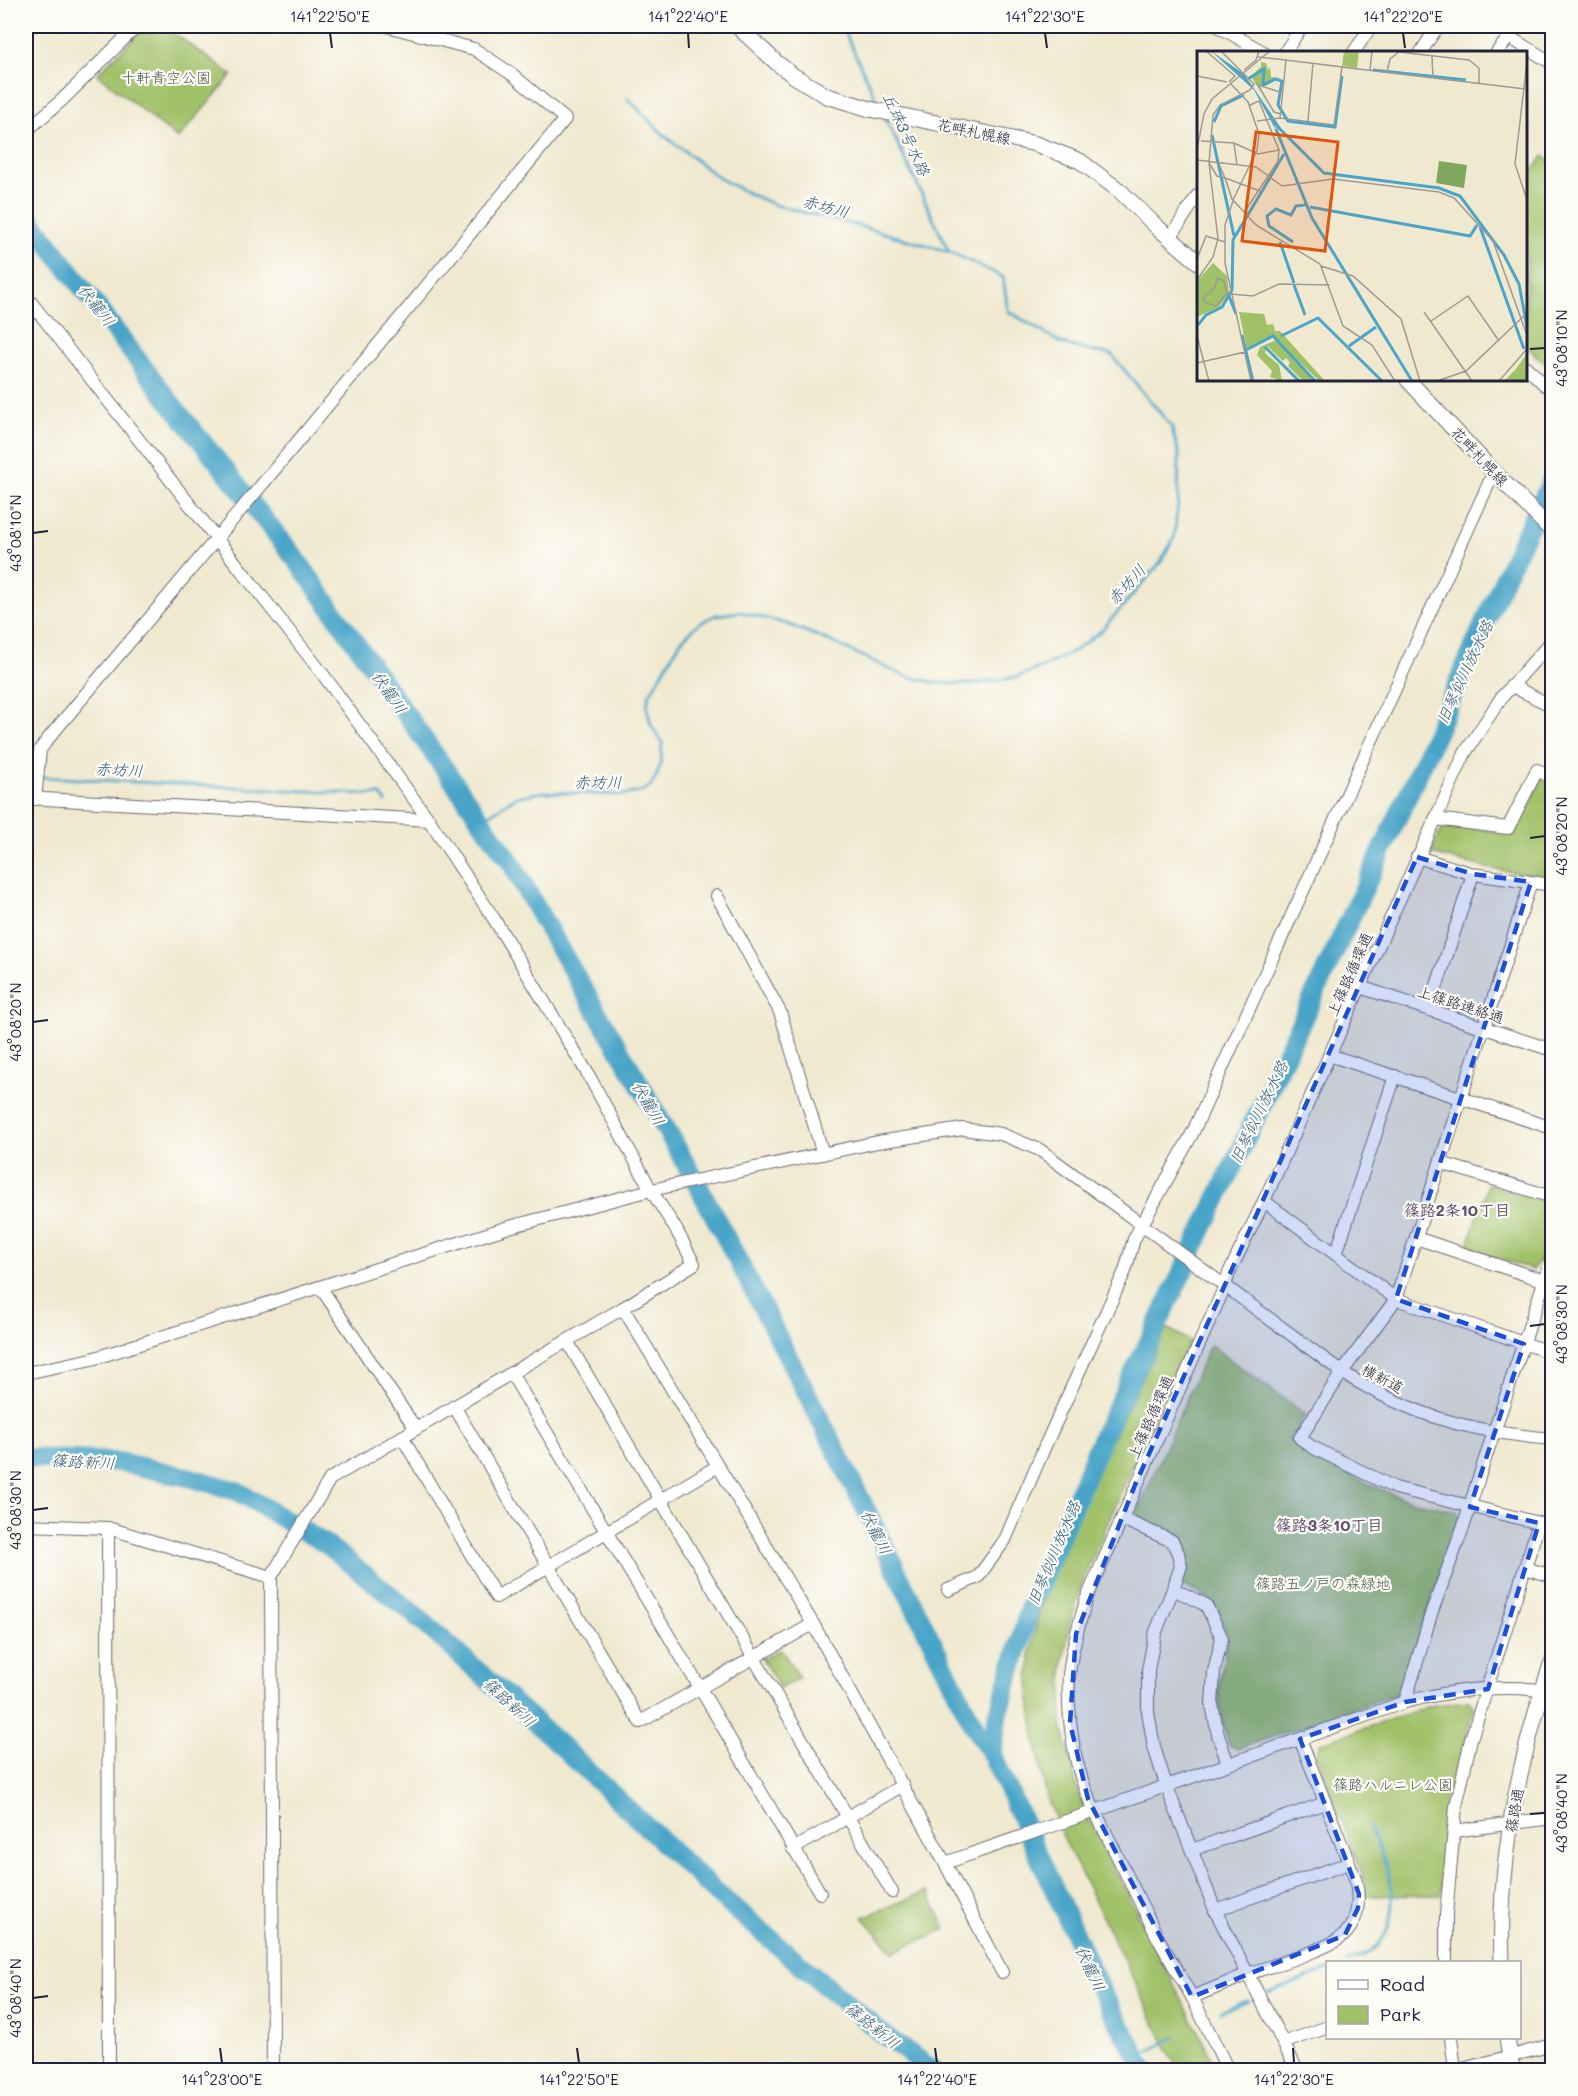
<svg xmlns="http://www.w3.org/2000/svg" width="1578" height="2096" viewBox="0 0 1578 2096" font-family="Mali,'Klee One',sans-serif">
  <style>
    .green { fill: #a1c169; stroke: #627252; stroke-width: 1.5 }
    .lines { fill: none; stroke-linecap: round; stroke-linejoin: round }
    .stream { stroke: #4aa5c8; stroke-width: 3 }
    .river { stroke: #4aa5c8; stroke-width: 20 }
    .minor-casing { stroke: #6a686f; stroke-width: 14 }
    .major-casing { stroke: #6a686f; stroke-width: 17 }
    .minor { stroke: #fff; stroke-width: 12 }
    .major { stroke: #fff; stroke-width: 15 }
    .marked { fill: #1d4ed8; fill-opacity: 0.2; stroke: #1d4ed8; stroke-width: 4.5; stroke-dasharray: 12 8; stroke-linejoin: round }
    .ticks { fill: none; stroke: #22223b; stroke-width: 2 }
    .labels { text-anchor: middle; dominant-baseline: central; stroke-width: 4.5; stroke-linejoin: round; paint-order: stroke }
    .park-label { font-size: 15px; fill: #4e5a4b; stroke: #fdfcf7 }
    .street-label { font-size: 15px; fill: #22223b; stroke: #fdfcf7 }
    .water-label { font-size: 16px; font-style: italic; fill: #345d7a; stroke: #fdfcf7 }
    .neighbourhood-label { font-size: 16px; font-weight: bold; fill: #5f4f6e; stroke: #fdfcf7 }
    .inset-river { fill: none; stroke: #4aa5c8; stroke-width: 3 }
    .inset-road { fill: none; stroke: #9e9994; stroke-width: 1.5 }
    .view { fill: #de560e; fill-opacity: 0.15; stroke: #de560e; stroke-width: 3 }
    .inset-edge { fill: none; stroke: #22223b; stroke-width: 3 }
    .neatline { fill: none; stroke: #22223b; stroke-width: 2 }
    .ticks-label { font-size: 15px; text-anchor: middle; fill: #22223b }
  </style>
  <rect width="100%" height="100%" fill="#fdfcf7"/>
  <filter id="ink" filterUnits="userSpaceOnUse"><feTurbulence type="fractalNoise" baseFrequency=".0167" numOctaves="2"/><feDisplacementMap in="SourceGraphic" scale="12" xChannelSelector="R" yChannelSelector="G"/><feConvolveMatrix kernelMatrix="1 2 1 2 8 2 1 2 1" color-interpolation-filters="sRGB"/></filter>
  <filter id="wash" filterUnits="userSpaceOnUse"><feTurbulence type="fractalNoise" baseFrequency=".008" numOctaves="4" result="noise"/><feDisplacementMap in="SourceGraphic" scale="24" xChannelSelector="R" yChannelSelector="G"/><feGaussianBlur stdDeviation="1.35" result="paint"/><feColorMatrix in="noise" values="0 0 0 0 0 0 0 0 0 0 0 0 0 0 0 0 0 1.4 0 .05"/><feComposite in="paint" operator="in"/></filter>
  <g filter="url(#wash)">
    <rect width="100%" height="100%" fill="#f0e9d0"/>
    <g class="green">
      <path d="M 147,26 L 164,26 L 232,75 L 178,139 L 97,74 Z"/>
      <path d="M 1544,156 L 1552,164 L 1552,359 L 1548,366 L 1526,346 L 1526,179 Z"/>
      <path d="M 1541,779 L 1552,784 L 1552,878 L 1491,869 L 1431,854 L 1444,824 L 1515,834 Z"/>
      <path d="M 1488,1184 L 1552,1205 C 1553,1224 1545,1256 1533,1270 L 1467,1248 Z"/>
      <path d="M 1167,1328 L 1190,1341 L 1159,1406 L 1085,1575 L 1070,1623 L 1063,1664 L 1062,1725 L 1078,1792 L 1100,1841 L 1218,2070 L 1178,2070 L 1064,1839 L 1047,1798 L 1036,1744 L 1029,1690 L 1030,1653 L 1039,1612 L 1062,1551 L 1097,1469 Z"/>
      <path d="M 1210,1345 L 1306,1415 L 1289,1439 C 1324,1460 1358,1482 1397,1496 C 1416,1503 1437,1506 1456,1511 L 1461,1517 L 1399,1693 L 1237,1749 L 1229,1745 L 1220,1709 L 1219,1685 L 1228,1638 L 1220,1616 L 1206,1597 L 1182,1585 C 1199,1543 1171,1533 1138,1518 L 1137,1513 Z"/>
      <path d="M 781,1649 L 799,1678 L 780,1688 L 762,1659 Z"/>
      <path d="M 1469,1701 L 1474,1708 L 1450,1807 L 1440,1895 L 1365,1896 L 1365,1882 L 1316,1754 L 1320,1743 L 1434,1705 Z"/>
      <path d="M 928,1891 L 946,1929 L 893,1952 L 863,1917 Z"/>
    </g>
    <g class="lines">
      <g class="stream">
        <path d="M 842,26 L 879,105"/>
        <path d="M 885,117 L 949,252"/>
        <path d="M 26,776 L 35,776"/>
        <path d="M 42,777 L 381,795 L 386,802"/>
        <path d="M 481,820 L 516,797 L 542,792 L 622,795 L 640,792 L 650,787 L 657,775 L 661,762 L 662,742 L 651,725 L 647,707 L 649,695 L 681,641 L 698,624 L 716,615 L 741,612 L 787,624 L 827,640 L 905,676 L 937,683 L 972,684 L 1017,677 L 1045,666 L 1074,651 L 1101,631 L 1161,562 L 1174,538 L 1178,503 L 1179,454 L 1171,426 L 1111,354 L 1088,351 L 1061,343 L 1008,311 L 1003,277 L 950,252 L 856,225 L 775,205 L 750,194 L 722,180 L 665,136 L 628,99"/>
        <path d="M 1347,1962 C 1359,1958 1375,1952 1382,1940 C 1393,1924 1394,1894 1389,1876 C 1385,1859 1376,1843 1369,1827"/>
        <path d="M 1266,1994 L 1328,1970"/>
        <path d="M 1220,2012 L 1249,2001"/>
        <path d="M 1138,2057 L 1175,2037"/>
      </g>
      <g class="river">
        <path d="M 26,214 L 166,397 L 296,559 L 512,864 C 574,980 647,1090 709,1206 C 801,1378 888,1554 975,1728 L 992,1755 L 1100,1989 L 1145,2070"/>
        <path d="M 26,1458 L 119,1462 L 192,1478 L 237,1491 L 327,1545 L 414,1614 L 557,1742 L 714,1891 L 885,2036 L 933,2070"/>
        <path d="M 992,1755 L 997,1719 L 1030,1607 L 1104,1433 L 1154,1332 L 1335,951 L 1421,767 L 1507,572 L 1552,480"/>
      </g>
    </g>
  </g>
  <g filter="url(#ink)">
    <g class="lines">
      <defs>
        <g id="minor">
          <path d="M 1218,26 L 1263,52"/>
          <path d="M 1509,37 L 1552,63"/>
          <path d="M 1285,52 L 1302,26"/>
          <path d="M 1354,52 L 1371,26"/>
          <path d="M 1421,52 L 1438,26"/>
          <path d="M 1497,52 L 1518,26"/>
          <path d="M 26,131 L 62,100 L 137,26"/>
          <path d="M 1170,238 L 1198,195"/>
          <path d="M 26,296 L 322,673 L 429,820 L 494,919 L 588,1074 L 651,1190 L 677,1231 L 694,1264 L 623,1308 L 330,1479 L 271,1577 L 273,2070"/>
          <path d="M 1526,367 L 1545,385"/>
          <path d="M 1552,641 L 1501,698 L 1465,753 L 1264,1201 L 1229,1273 L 1225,1286 L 1086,1600 C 1079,1625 1071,1651 1069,1676 C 1067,1720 1074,1771 1095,1811 L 1405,1702 C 1453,1690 1504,1683 1552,1692"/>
          <path d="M 1512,686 L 1552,706"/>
          <path d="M 26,798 L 429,820"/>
          <path d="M 35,799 L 40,750 L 47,740 L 265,481 L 565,119 L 513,75 L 474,49 L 387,26"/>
          <path d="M 1435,819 L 1508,828 L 1537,770 L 1552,777"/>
          <path d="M 1417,857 L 1473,874 L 1552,885"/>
          <path d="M 717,896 L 780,1012 L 823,1154"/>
          <path d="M 1360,987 L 1552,1050"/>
          <path d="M 1429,1010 L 1473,874"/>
          <path d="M 1329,1055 L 1552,1128"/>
          <path d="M 1441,1163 L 1552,1197"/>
          <path d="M 1264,1201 L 1396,1299 L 1552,1353"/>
          <path d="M 1416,1238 L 1545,1281"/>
          <path d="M 1336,1254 L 1395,1076"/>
          <path d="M 321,1288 L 416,1429"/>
          <path d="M 623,1308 L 813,1624 L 945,1863 L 1002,1972"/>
          <path d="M 567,1341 L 892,1892"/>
          <path d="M 26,1373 L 92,1359 L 509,1227 L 651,1190 L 878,1142 L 963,1129 L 1001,1134 L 1040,1150 L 1342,1372 C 1411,1416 1471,1432 1552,1439"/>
          <path d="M 511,1373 L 700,1688 L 820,1893"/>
          <path d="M 454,1406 L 640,1722 L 813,1624"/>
          <path d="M 402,1437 L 496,1597 L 718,1466"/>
          <path d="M 1122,1519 L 1172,1541 L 1178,1553 L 1181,1566 L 1173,1589 L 1206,1605 L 1222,1638 L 1214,1671 L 1212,1705 L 1218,1735 L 1228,1764"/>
          <path d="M 26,1525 L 108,1528 L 271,1577"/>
          <path d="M 108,1528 L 109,2070"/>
          <path d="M 1525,1568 L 1552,1576"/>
          <path d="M 1173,1589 L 1155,1634 L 1148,1670 L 1148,1712 L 1154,1747 L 1166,1785 L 1215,1910 L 1297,2070"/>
          <path d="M 948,1590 L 978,1577 L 1005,1540 L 1045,1446 L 1125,1271 L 1134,1239 L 1192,1134 L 1494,472"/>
          <path d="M 1405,1702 L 1432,1611 L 1464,1525 L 1478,1480 L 1552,1258"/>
          <path d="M 1454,1831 L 1552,1818"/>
          <path d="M 793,1849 L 903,1785"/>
          <path d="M 1192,1850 L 1325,1803"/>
          <path d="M 945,1863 L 1095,1811 L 1158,1938 L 1192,1997 L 1228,2070"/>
          <path d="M 1215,1910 L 1349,1863"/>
          <path d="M 1446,1962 L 1446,1915 L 1456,1806 L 1471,1739 L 1539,1523 L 1395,1488 L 1312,1447 L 1300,1438 L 1342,1372 L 1396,1299 L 1531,882"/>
          <path d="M 1192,1997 C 1211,1990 1229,1982 1248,1974 C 1270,1966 1331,1949 1345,1934 C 1360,1918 1360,1898 1355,1878 L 1300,1739"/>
          <path d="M 1451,2038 L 1455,2070"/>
          <path d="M 1283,2043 L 1328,2027"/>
          <path d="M 1459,2070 L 1552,2045"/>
        </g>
        <g id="major">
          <path d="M 737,26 L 777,63 L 794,76 L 827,96 L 870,109 L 1036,144 L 1080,161 L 1120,191 L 1157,227 L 1198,262"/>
          <path d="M 1408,380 L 1489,467 L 1552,531"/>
          <path d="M 1502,1962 C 1498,1860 1519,1758 1552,1662"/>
          <path d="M 1507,2038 L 1512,2070"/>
        </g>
      </defs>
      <use href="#minor" class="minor-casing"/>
      <use href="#major" class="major-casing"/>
      <use href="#minor" class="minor"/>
      <use href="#major" class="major"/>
    </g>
  </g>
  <path class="marked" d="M 1417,857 L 1473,874 L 1531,882 L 1396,1299 L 1524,1344 L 1470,1507 L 1539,1523 L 1488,1689 L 1405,1702 L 1300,1739 L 1359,1894 L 1358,1908 L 1345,1935 L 1192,1997 L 1088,1799 L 1070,1723 L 1076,1634 L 1135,1485 Z"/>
  <path class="ticks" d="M 330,33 L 332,48M 688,33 L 689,48M 1045,33 L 1047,48M 1403,33 L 1405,48M 1530,349 L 1545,348M 33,533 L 48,531M 1530,838 L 1545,836M 33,1022 L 48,1020M 1530,1326 L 1545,1324M 33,1510 L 48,1508M 1530,1814 L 1545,1813M 33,1998 L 48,1996M 220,2048 L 222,2063M 577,2048 L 579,2063M 935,2048 L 937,2063M 1293,2048 L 1294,2063"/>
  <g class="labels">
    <g class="park-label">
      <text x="166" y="77">十軒青空公園</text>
      <text x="1323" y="1583">篠路五ノ戸の森緑地</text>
      <text x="1393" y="1784">篠路ハルニレ公園</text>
    </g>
    <g class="street-label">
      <text transform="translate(974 131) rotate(12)">花畔札幌線</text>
      <text transform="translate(1480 456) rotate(47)">花畔札幌線</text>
      <text transform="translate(1349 974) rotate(-66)">上篠路循環通</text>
      <text transform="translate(1461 1004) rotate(18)">上篠路連絡通</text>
      <text transform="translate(1383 1378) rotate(28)">横新道</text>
      <text transform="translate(1150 1417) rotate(-66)">上篠路循環通</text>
      <text transform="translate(1514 1810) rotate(-80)">篠路通</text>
    </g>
    <g class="water-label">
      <text transform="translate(907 134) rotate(65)">丘珠3号水路</text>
      <text transform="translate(826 206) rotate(15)">赤坊川</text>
      <text transform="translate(97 305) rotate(52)">伏籠川</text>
      <text transform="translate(1126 584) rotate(-48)">赤坊川</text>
      <text transform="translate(1464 672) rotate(-65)">旧琴似川放水路</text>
      <text transform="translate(390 692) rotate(55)">伏籠川</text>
      <text transform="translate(119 769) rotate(3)">赤坊川</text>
      <text x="598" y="781">赤坊川</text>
      <text transform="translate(649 1103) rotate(60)">伏籠川</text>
      <text transform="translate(1258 1112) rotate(-64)">旧琴似川放水路</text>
      <text transform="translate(83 1461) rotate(3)">篠路新川</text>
      <text transform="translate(877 1532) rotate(63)">伏籠川</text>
      <text transform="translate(1053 1553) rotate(-67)">旧琴似川放水路</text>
      <text transform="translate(510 1702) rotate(43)">篠路新川</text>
      <text transform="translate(1091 1968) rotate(65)">伏籠川</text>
      <text transform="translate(873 2025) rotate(39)">篠路新川</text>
    </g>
    <g class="neighbourhood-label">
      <text x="1457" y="1209">篠路2条10丁目</text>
      <text x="1329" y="1524">篠路3条10丁目</text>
    </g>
  </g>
  <g transform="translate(1197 51)">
    <rect width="330" height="330" fill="#f0e9d0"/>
    <path d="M 147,0 L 162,0 L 160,17 L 145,15 ZM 64,11 L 69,12 L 71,19 L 73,16 L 74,26 L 83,27 L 69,35 L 60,34 L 79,66 L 54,25 L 64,16 ZM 16,212 L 30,225 L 32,242 L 22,256 L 0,266 L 0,230 ZM 42,261 L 67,263 L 70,274 L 76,273 L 78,280 L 83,280 L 128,330 L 122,330 L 76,285 L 50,299 ZM 79,289 L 79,290 L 119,330 L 106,330 L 91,315 L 93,312 L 89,307 L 86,310 L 70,295 L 68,302 L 82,314 L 85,330 L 73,326 L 75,320 L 60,304 L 63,296 ZM 330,302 L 330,330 L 307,330 L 319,318 Z" fill="#a1c169"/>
    <path d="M 242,110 L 270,114 L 267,137 L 239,132 Z" fill="#80a75d"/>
    <path d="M 14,0 L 47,23 L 84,77 L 78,75 L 80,81 L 57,39 Z" fill="#4aa5c8"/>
    <path class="inset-river" d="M 176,19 L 269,29M 51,28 L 67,18 L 66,34 L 78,28 L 85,30 L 81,54 L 91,70 L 138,76 L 145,25M 17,71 L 24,55 L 47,44M 80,75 L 127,122 L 242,137 L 263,145 L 307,204 L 322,233 L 330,276M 79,78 L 115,167 L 215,330M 15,84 L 37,185M 113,156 L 273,185 L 280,174M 283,176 L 327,298M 83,191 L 97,232M 96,191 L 72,175 L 70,165 L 79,158 L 94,164 L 99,155 L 108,154M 97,234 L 108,264M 32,245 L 39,263M 1,274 L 9,264 L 25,256 L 35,239 L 36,189 L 87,103M 45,284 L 56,330M 84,285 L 121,267 L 185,330M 152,295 L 179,276M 68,296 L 102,330M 49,299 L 76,285 L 118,330"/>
    <path class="inset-road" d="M 9,0 L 38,25 L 32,31M 24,0 L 57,33 L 53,39 L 23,54 L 16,64 L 12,112 L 20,125 L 28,127 L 35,148 L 59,174 L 123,213 L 146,275 L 175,294 L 198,330M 235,5 L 236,27M 61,6 L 89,9M 330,11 L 318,113 L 330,149M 145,16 L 328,38M 47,19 L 59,9 L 62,0M 173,19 L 175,0M 190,21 L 193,8 L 202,1 L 272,9 L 282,17 L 282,32M 0,25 L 30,31M 33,32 L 51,51 L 62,83 L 60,99 L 36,149M 53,54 L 62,50 L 82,99M 84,63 L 77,61 L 61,34 L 86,42M 60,70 L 83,67 L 137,74 L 145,16 L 89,9 L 83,67M 111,70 L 116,12M 4,90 L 37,92 L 61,103 L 82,99 L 81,110 L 48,160M 37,92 L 40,114M 0,98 L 7,63 L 15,48 L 73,0M 0,109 L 59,116 L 85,135 L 136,128 L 242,141 L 257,147 L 296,190 L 330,284M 22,113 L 28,127 L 63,140M 36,150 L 28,174 L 28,212 L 54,330M 0,208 L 9,185 L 28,191M 124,215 L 156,225 L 204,268 L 223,330M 20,227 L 27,230 L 30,242 L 19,255 L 9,252 L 6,247 L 18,236 ZM 0,229 L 16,206 L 21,188 L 12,112M 34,243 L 56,245 L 82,233 L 133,234M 227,261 L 275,330M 234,270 L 271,245 L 302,290M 0,285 L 12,330M 0,312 L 48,301M 240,330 L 269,320 L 330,262M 302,330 L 330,298"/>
    <path class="view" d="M 59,81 L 141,91 L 128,200 L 45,190 Z"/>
    <rect width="330" height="330" class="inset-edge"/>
  </g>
  <rect width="1578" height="2096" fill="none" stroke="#fdfcf7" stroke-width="66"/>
  <rect x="1326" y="1961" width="195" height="78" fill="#fdfcf7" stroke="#a5a5ac" stroke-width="1.5"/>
  <rect x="1338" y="1980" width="30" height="9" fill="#ffffff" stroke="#a5a5ac" stroke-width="1.5"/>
  <text x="1380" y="1991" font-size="18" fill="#22223b">Road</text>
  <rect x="1338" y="2006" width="30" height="18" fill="#a1c169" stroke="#a5a5ac" stroke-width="1.5"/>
  <text x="1380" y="2021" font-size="18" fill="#22223b">Park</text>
  <rect x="33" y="33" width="1512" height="2030" class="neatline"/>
  <g class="ticks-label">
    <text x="330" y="22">141°22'50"E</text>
    <text x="688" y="22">141°22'40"E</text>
    <text x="1045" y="22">141°22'30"E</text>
    <text x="1403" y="22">141°22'20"E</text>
    <text transform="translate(1562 348) rotate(-90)" y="5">43°08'10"N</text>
    <text transform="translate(16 533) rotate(-90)" y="5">43°08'10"N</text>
    <text transform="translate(1562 836) rotate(-90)" y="5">43°08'20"N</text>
    <text transform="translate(16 1022) rotate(-90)" y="5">43°08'20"N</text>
    <text transform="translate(1562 1324) rotate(-90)" y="5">43°08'30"N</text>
    <text transform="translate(16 1510) rotate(-90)" y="5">43°08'30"N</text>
    <text transform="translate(1562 1813) rotate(-90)" y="5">43°08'40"N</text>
    <text transform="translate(16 1998) rotate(-90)" y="5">43°08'40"N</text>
    <text x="222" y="2085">141°23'00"E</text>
    <text x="579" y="2085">141°22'50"E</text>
    <text x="937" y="2085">141°22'40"E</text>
    <text x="1294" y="2085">141°22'30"E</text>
  </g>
</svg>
